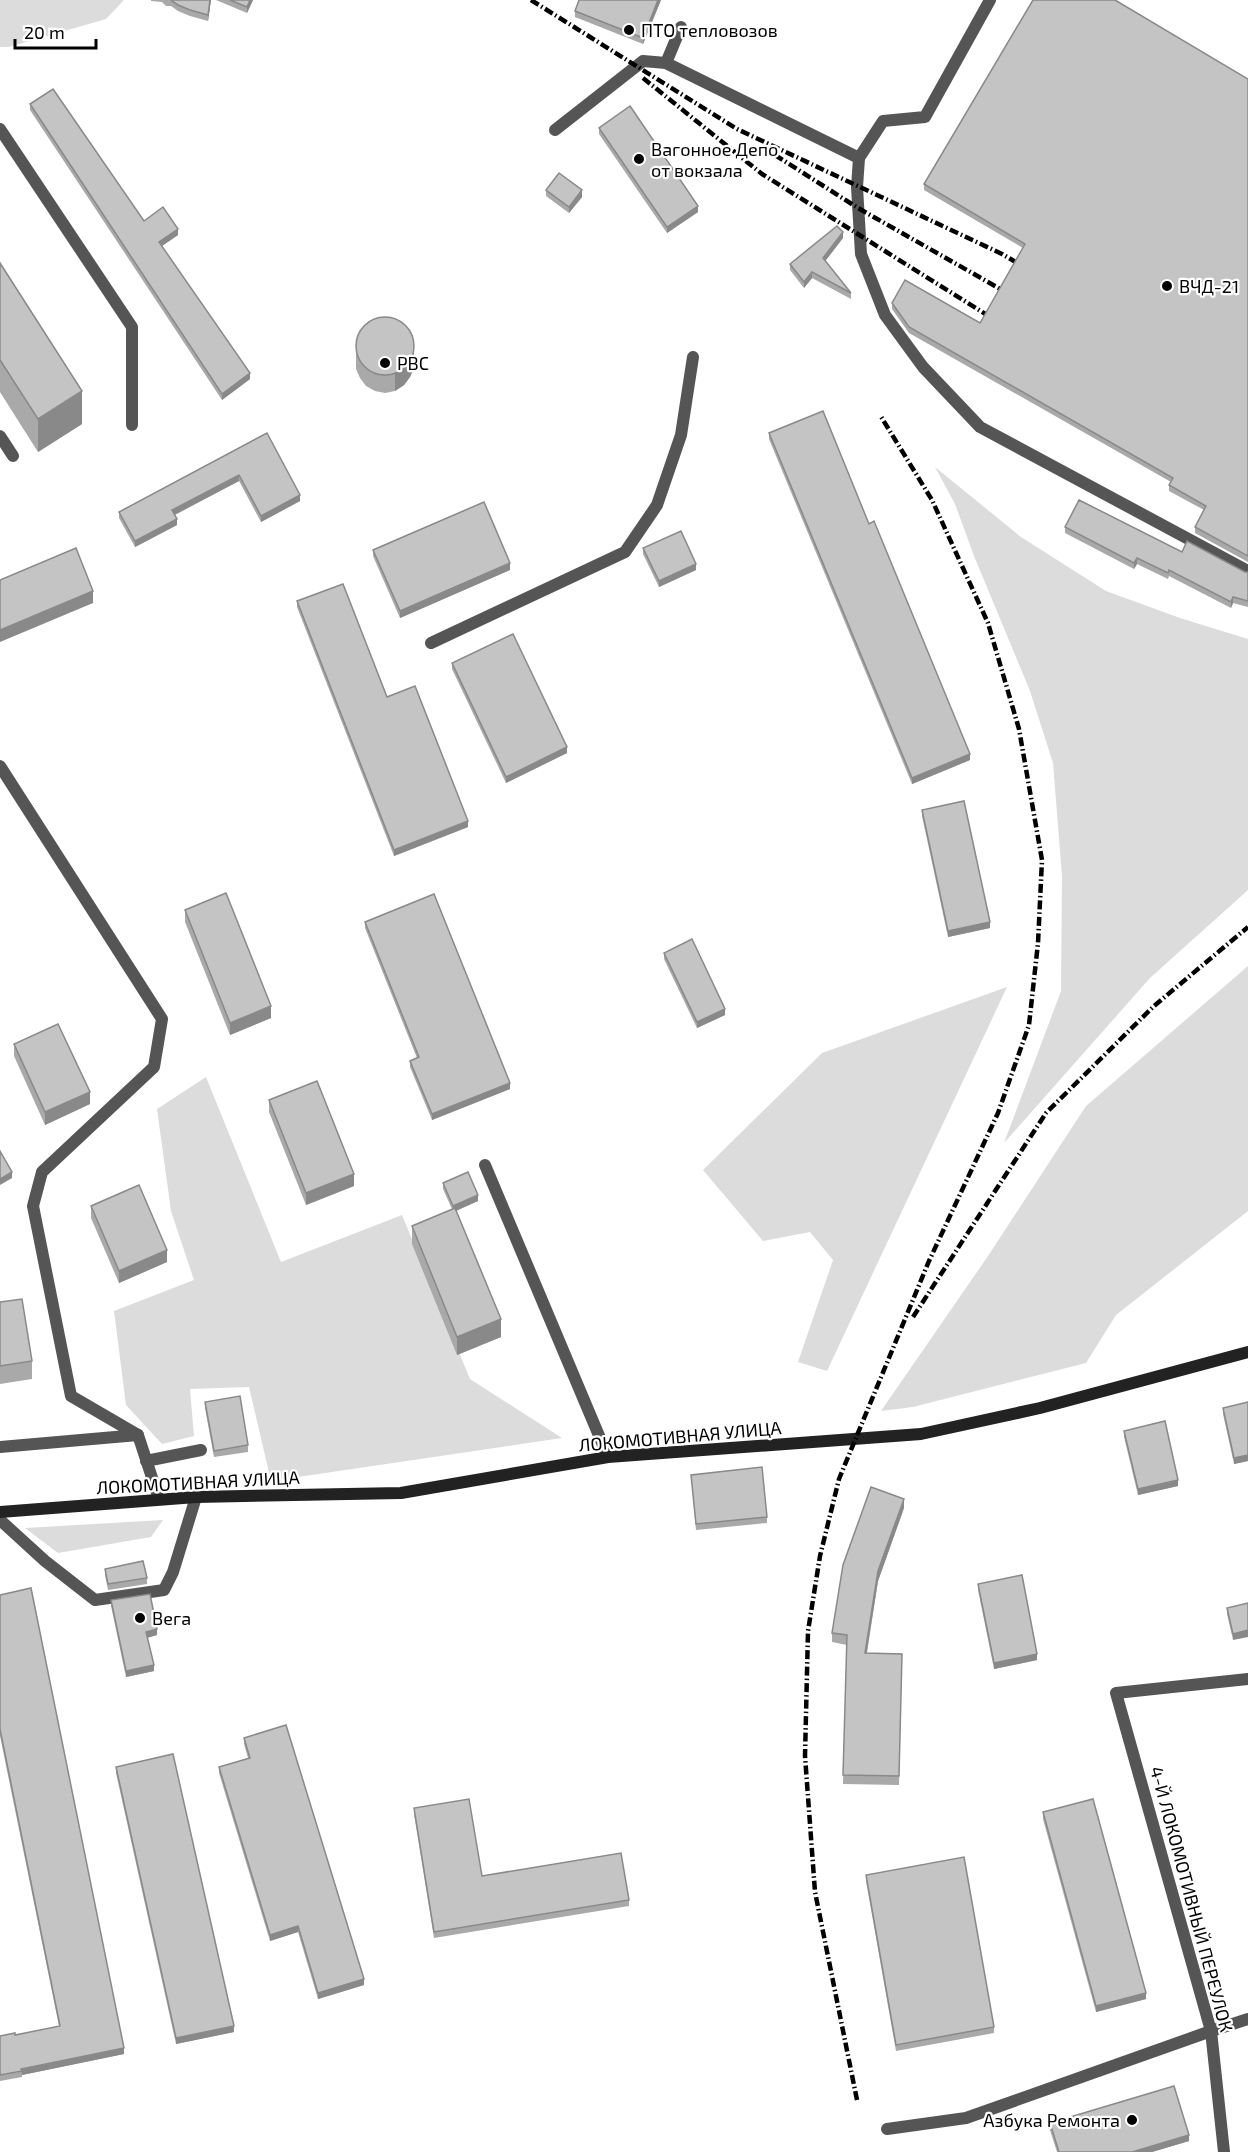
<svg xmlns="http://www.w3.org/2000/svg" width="1248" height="2152" viewBox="0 0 1248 2152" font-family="'Exo 2',sans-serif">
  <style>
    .green { fill: #dcdcdc }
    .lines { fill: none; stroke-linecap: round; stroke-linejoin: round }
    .lane { stroke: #555; stroke-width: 12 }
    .street { stroke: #555; stroke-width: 12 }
    .secondary { stroke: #222; stroke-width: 12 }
    .rail { stroke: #000; stroke-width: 4.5; stroke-dasharray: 9 3 1.5 3; stroke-linecap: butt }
    .wall { fill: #a9a9a9 }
    .shaded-wall { fill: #898989 }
    .building { fill: #c4c4c4; stroke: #898989; stroke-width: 1.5 }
    .poi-dot { fill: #000; stroke: #fff; stroke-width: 2 }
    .labels { text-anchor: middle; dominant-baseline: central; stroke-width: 4.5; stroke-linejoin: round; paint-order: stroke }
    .poi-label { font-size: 18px; fill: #000; stroke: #fff; text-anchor: start }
    .street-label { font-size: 18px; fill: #000; stroke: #fff }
  </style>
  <rect width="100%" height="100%" fill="#fff"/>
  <g class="green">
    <path d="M 0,0 L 124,0 L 106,19 L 9,47 L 0,47 Z"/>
    <path d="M 935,467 L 1021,537 L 1106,591 L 1180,618 L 1248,639 L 1248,890 L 1150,978 L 1004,1143 L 1061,991 L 1062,876 L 1053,763 L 1030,691 L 974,556 L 955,504 Z"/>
    <path d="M 1248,966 L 1248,1211 L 1116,1315 L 1086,1363 L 913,1407 L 881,1411 L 988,1256 L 1086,1106 Z"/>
    <path d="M 1007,987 L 827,1371 L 798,1362 L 833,1260 L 810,1232 L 763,1241 L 703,1170 L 822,1053 Z"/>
    <path d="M 206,1077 L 281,1262 L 402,1215 L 470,1379 L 562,1438 L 271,1481 L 249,1387 L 190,1389 L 194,1436 L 162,1444 L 126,1405 L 114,1311 L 194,1280 L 171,1211 L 157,1109 Z"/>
    <path d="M 163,1520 L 151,1537 L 58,1553 L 25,1528 Z"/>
  </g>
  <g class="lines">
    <g class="lane">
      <path d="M 990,0 L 925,117 L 883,121 L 859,158 L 857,187 L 861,254 L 885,315 L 923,367 L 980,427 L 1248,571"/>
      <path d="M 681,27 L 666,63 L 859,158"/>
      <path d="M 0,129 L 132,327 L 132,425"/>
      <path d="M 555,130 L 643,61 L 666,63"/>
      <path d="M 0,436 L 13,456"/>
      <path d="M 431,643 L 625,552 L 657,505 L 681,435 L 693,357"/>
      <path d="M 0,766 L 162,1019 L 154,1067 L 42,1172 L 33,1206 L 71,1396 L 138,1435"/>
      <path d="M 485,1165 L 608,1457"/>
      <path d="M 0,1447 L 138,1435 L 159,1499"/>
      <path d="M 146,1461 L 201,1450"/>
      <path d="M 0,1520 L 45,1561 L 95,1600 L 164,1590 L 173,1572 L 196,1497"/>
      <path d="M 887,2129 L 966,2118 L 1211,2031"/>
    </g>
    <g class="street">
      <path d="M 1211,2031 L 1248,2019"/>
      <path d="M 1224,2152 L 1211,2031 L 1116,1693 L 1248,1679"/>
    </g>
    <path class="secondary" d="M 0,1512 L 196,1497 L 401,1493 L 608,1457 L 921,1434 L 1040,1408 L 1248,1352"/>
    <g class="rail">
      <path d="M 531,0 L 737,129 L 1002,254 L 1029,270"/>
      <path d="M 643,78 L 762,174 L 987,315"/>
      <path d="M 775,155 L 858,208 L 1002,290"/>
      <path d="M 913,1317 L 1046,1113 L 1154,1006 L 1248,927"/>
      <path d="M 857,2100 L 815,1892 L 805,1756 L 808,1631 L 820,1556 L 839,1479 L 929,1261 L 998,1113 L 1029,1025 L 1038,943 L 1042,860 L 1019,729 L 988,623 L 932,500 L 880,415"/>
    </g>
  </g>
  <g class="wall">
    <path d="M 151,0 L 211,0 L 208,21 L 190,16 L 178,11 L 171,6 L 166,6 L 162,2 L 151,1 Z"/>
    <path d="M 216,0 L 253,0 L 247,13 Z"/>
    <path d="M 661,0 L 643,44 L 575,17 L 575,11 Z"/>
    <path d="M 1248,79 L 1248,562 L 1195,533 L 1195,527 L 1204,510 L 1169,491 L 1169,485 L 1171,482 L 909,333 L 892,309 L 892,303 L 980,323 L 1023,248 L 924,190 L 924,184 Z"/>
    <path d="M 30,104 L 144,221 L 178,235 L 162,246 L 250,379 L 222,400 L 30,110 Z"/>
    <path d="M 599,128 L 698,212 L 667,233 L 599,134 Z"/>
    <path d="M 546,190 L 582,197 L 569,213 L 546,196 Z"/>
    <path d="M 843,238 L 825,261 L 851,293 L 851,299 L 812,278 L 804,288 L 790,270 L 790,264 Z"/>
    <path d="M 0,263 L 82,424 L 38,452 L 0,392 Z"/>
    <path d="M 356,341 L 414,368 L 410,377 L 404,385 L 395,391 L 385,393 L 375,391 L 366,386 L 360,378 L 356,369 Z"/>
    <path d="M 267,433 L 300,501 L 261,522 L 239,481 L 175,515 L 177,525 L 135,547 L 119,518 L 119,512 Z"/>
    <path d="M 769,433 L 869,524 L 970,760 L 912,784 L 769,439 Z"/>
    <path d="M 1065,527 L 1182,552 L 1245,572 L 1248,572 L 1248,607 L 1233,603 L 1231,608 L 1169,576 L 1168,579 L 1137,564 L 1134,569 L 1065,533 Z"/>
    <path d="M 643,548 L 696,570 L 659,587 L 643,554 Z"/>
    <path d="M 373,550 L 510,570 L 400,618 L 373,556 Z"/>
    <path d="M 297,601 L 387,697 L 468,827 L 394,856 L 297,607 Z"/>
    <path d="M 452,663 L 567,753 L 506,783 L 452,669 Z"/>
    <path d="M 922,810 L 990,928 L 948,937 L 922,816 Z"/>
    <path d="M 185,910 L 271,1018 L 230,1035 L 185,922 Z"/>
    <path d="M 365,922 L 510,1089 L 432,1120 L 410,1067 L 410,1061 L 417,1058 L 365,928 Z"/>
    <path d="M 664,953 L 725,1015 L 697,1028 L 664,959 Z"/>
    <path d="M 14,1044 L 90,1104 L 45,1125 L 14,1056 Z"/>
    <path d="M 269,1100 L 354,1186 L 306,1205 L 269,1112 Z"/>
    <path d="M 443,1183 L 478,1201 L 456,1211 L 501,1337 L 457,1355 L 412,1244 L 412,1226 L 452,1209 L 443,1189 Z"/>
    <path d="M 91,1206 L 167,1262 L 119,1283 L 91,1218 Z"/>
    <path d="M 0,1302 L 32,1361 L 32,1379 L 0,1384 Z"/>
    <path d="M 205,1402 L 248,1445 L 248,1452 L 214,1457 L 205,1408 Z"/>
    <path d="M 1248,1402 L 1248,1461 L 1234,1464 L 1223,1414 L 1223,1408 Z"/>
    <path d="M 1124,1431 L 1178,1486 L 1138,1495 L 1124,1437 Z"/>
    <path d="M 691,1475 L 767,1517 L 767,1523 L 696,1530 Z"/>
    <path d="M 904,1508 L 878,1581 L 867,1653 L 902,1654 L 899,1785 L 843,1784 L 847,1645 L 832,1642 L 832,1633 Z"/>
    <path d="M 105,1569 L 147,1578 L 147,1584 L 108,1590 L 105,1575 Z"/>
    <path d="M 978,1584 L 1037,1660 L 994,1669 L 978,1590 Z"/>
    <path d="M 0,1595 L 124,2054 L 22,2075 L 22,2077 L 0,2081 L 0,2036 L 15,2035 L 59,2026 L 0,1736 Z"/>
    <path d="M 111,1600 L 157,1635 L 147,1638 L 154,1671 L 126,1677 L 111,1606 Z"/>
    <path d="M 1248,1603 L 1233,1640 L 1227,1614 L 1227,1608 Z"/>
    <path d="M 244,1738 L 364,1985 L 318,1999 L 298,1932 L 270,1941 L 219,1773 L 219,1767 L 248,1758 L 244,1744 Z"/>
    <path d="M 116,1767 L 234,2032 L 176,2044 L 116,1773 Z"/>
    <path d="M 414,1808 L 482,1876 L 629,1900 L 629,1906 L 434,1938 L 414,1814 Z"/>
    <path d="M 1043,1812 L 1146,1999 L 1096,2012 L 1043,1819 Z"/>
    <path d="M 866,1875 L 994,2027 L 994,2033 L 896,2051 L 866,1881 Z"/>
    <path d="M 1050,2123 L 1189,2141 L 1152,2152 L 1057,2152 L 1050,2130 Z"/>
  </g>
  <g class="shaded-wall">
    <path d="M 210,0 L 211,0 L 208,21 L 208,15 Z"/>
    <path d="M 250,0 L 253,0 L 247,13 L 247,7 Z"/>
    <path d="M 658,0 L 661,0 L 643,44 L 643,38 Z"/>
    <path d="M 582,190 L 582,197 L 569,213 L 569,207 Z"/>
    <path d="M 698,206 L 698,212 L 667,233 L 667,227 Z"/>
    <path d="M 178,229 L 178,235 L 159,248 L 159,242 Z"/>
    <path d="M 843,232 L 843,238 L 823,264 L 823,258 Z"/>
    <path d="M 812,272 L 812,278 L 804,288 L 804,282 Z"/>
    <path d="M 414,350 L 414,368 L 410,377 L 404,385 L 395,391 L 395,373 Z"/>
    <path d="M 250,373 L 250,379 L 222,400 L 222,394 Z"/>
    <path d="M 82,391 L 82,424 L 38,452 L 38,419 Z"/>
    <path d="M 239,475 L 239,481 L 172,516 L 172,510 Z"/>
    <path d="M 300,495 L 300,501 L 261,522 L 261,516 Z"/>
    <path d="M 177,519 L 177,525 L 135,547 L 135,541 Z"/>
    <path d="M 1137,558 L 1137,564 L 1134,569 L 1134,563 Z"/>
    <path d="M 510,563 L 510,570 L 400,618 L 400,611 Z"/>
    <path d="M 696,564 L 696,570 L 659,587 L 659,581 Z"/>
    <path d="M 93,591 L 93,603 L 0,642 L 0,630 Z"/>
    <path d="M 1233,597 L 1233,603 L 1231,608 L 1231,602 Z"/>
    <path d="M 567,747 L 567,753 L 506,783 L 506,777 Z"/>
    <path d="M 970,754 L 970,760 L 912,784 L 912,778 Z"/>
    <path d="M 468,821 L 468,827 L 394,856 L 394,850 Z"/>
    <path d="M 990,922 L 990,928 L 948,937 L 948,931 Z"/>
    <path d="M 271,1006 L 271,1018 L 230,1035 L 230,1023 Z"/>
    <path d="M 725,1009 L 725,1015 L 697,1028 L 697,1022 Z"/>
    <path d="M 510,1083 L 510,1089 L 432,1120 L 432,1114 Z"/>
    <path d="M 90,1092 L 90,1104 L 45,1125 L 45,1112 Z"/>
    <path d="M 12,1172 L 12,1178 L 0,1185 L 0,1179 Z"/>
    <path d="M 354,1174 L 354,1186 L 306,1205 L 306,1193 Z"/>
    <path d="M 478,1195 L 478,1201 L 453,1212 L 453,1206 Z"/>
    <path d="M 167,1250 L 167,1262 L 119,1283 L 119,1271 Z"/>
    <path d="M 501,1319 L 501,1337 L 457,1355 L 457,1337 Z"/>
    <path d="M 1248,1455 L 1248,1461 L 1234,1464 L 1234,1458 Z"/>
    <path d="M 1178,1480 L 1178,1486 L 1138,1495 L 1138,1489 Z"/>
    <path d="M 904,1499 L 904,1508 L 878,1581 L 865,1662 L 865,1653 L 878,1571 Z"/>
    <path d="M 157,1629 L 157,1635 L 146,1638 L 146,1632 Z"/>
    <path d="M 1248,1630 L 1248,1637 L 1233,1640 L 1233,1634 Z"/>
    <path d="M 1037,1654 L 1037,1660 L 994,1669 L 994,1663 Z"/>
    <path d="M 154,1665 L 154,1671 L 126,1677 L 126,1671 Z"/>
    <path d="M 298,1926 L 298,1932 L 270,1941 L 270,1935 Z"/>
    <path d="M 364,1979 L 364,1985 L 318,1999 L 318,1993 Z"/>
    <path d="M 1146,1993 L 1146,1999 L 1096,2012 L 1096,2006 Z"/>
    <path d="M 234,2026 L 234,2032 L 176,2044 L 176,2038 Z"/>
    <path d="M 124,2048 L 124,2054 L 22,2075 L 21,2069 Z"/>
    <path d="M 1189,2135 L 1189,2141 L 1152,2152 L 1132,2152 Z"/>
  </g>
  <g class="building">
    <path d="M 171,0 L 210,0 L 208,15 L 190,10 L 178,5 Z"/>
    <path d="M 230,0 L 250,0 L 247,7 Z"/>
    <path d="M 579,0 L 658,0 L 643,38 L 575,11 Z"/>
    <path d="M 1033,0 L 1115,0 L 1248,79 L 1248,556 L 1195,527 L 1206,506 L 1169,485 L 1173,478 L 909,327 L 892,303 L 905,280 L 980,323 L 1025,244 L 924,184 Z"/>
    <path d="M 53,89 L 144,221 L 163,207 L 178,229 L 159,242 L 250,373 L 222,394 L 30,104 Z"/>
    <path d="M 630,106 L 698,206 L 667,227 L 599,128 Z"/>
    <path d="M 559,173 L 582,190 L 569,207 L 546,190 Z"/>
    <path d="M 837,226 L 843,232 L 823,258 L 851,293 L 812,272 L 804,282 L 790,264 Z"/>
    <path d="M 0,263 L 82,391 L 38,419 L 0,360 Z"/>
    <circle cx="385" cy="346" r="29"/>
    <path d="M 823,411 L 869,524 L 874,521 L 970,754 L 912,778 L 769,433 Z"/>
    <path d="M 267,433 L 300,495 L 261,516 L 239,475 L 172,510 L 177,519 L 135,541 L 119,512 Z"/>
    <path d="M 1079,500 L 1182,552 L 1187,541 L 1245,572 L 1248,572 L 1248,601 L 1233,597 L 1231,602 L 1169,570 L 1168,573 L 1137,558 L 1134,563 L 1065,527 Z"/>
    <path d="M 484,502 L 510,563 L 400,611 L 373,550 Z"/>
    <path d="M 681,531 L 696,564 L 659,581 L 643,548 Z"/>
    <path d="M 76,548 L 93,591 L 0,630 L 0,580 Z"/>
    <path d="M 343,584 L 387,697 L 415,686 L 468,821 L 394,850 L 297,601 Z"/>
    <path d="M 513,634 L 567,747 L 506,777 L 452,663 Z"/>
    <path d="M 964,801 L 990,922 L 948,931 L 922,810 Z"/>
    <path d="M 226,893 L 271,1006 L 230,1023 L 185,910 Z"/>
    <path d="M 434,894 L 510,1083 L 432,1114 L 410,1061 L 419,1057 L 365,922 Z"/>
    <path d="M 692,939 L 725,1009 L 697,1022 L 664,953 Z"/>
    <path d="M 58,1024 L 90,1092 L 45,1112 L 14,1044 Z"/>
    <path d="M 317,1081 L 354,1174 L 306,1193 L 269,1100 Z"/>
    <path d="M 0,1151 L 12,1172 L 0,1179 Z"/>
    <path d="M 468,1172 L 478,1195 L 453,1206 L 443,1183 Z"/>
    <path d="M 139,1185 L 167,1250 L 119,1271 L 91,1206 Z"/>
    <path d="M 455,1208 L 501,1319 L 457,1337 L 412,1226 Z"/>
    <path d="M 22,1299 L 32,1361 L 0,1366 L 0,1302 Z"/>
    <path d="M 240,1396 L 248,1445 L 214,1451 L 205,1402 Z"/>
    <path d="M 1248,1402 L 1248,1455 L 1234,1458 L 1223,1408 Z"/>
    <path d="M 1165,1421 L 1178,1480 L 1138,1489 L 1124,1431 Z"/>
    <path d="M 762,1467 L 767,1517 L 696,1524 L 691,1475 Z"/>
    <path d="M 871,1487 L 904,1499 L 878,1571 L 865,1653 L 902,1654 L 899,1776 L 843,1775 L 847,1635 L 832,1633 L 843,1565 Z"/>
    <path d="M 143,1561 L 147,1578 L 108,1584 L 105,1569 Z"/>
    <path d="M 1022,1575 L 1037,1654 L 994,1663 L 978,1584 Z"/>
    <path d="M 31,1588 L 124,2048 L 21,2069 L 22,2071 L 0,2075 L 0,2036 L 15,2033 L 15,2035 L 60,2026 L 0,1729 L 0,1595 Z"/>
    <path d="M 150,1594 L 157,1629 L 146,1632 L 154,1665 L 126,1671 L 111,1600 Z"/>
    <path d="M 1248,1603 L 1248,1630 L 1233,1634 L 1227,1608 Z"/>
    <path d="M 286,1725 L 364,1979 L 318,1993 L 298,1926 L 270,1935 L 219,1767 L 250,1758 L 244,1738 Z"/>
    <path d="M 173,1754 L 234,2026 L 176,2038 L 116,1767 Z"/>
    <path d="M 469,1799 L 482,1876 L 621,1853 L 629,1900 L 434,1932 L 414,1808 Z"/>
    <path d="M 1093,1799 L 1146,1993 L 1096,2006 L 1043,1812 Z"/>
    <path d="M 964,1857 L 994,2027 L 896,2045 L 866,1875 Z"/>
    <path d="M 1174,2086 L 1189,2135 L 1132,2152 L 1059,2152 L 1050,2123 Z"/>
  </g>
  <g class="poi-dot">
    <circle cx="629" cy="30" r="6"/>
    <circle cx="639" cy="159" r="6"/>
    <circle cx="1167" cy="286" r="6"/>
    <circle cx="385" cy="363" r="6"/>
    <circle cx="140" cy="1618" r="6"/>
    <circle cx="1132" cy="2120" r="6"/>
  </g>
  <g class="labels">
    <g class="poi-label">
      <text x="641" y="30">ПТО тепловозов</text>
      <text x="651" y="149">Вагонное Депо<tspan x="651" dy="21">от вокзала</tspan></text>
      <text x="1179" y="286">ВЧД-21</text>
      <text x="397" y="363">РВС</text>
      <text x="152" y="1618">Вега</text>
      <text x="1120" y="2120" text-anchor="end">Азбука Ремонта</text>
    </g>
    <g class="street-label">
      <text transform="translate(680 1436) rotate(-5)">ЛОКОМОТИВНАЯ УЛИЦА</text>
      <text transform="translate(198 1482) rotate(-3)">ЛОКОМОТИВНАЯ УЛИЦА</text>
      <text transform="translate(1192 1899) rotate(75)">4-Й ЛОКОМОТИВНЫЙ ПЕРЕУЛОК</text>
    </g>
  </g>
  <path d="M15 39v9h81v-9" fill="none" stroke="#000000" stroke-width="3"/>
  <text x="24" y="39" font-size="18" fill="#000000" stroke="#ffffff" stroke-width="4.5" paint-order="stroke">20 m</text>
</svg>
